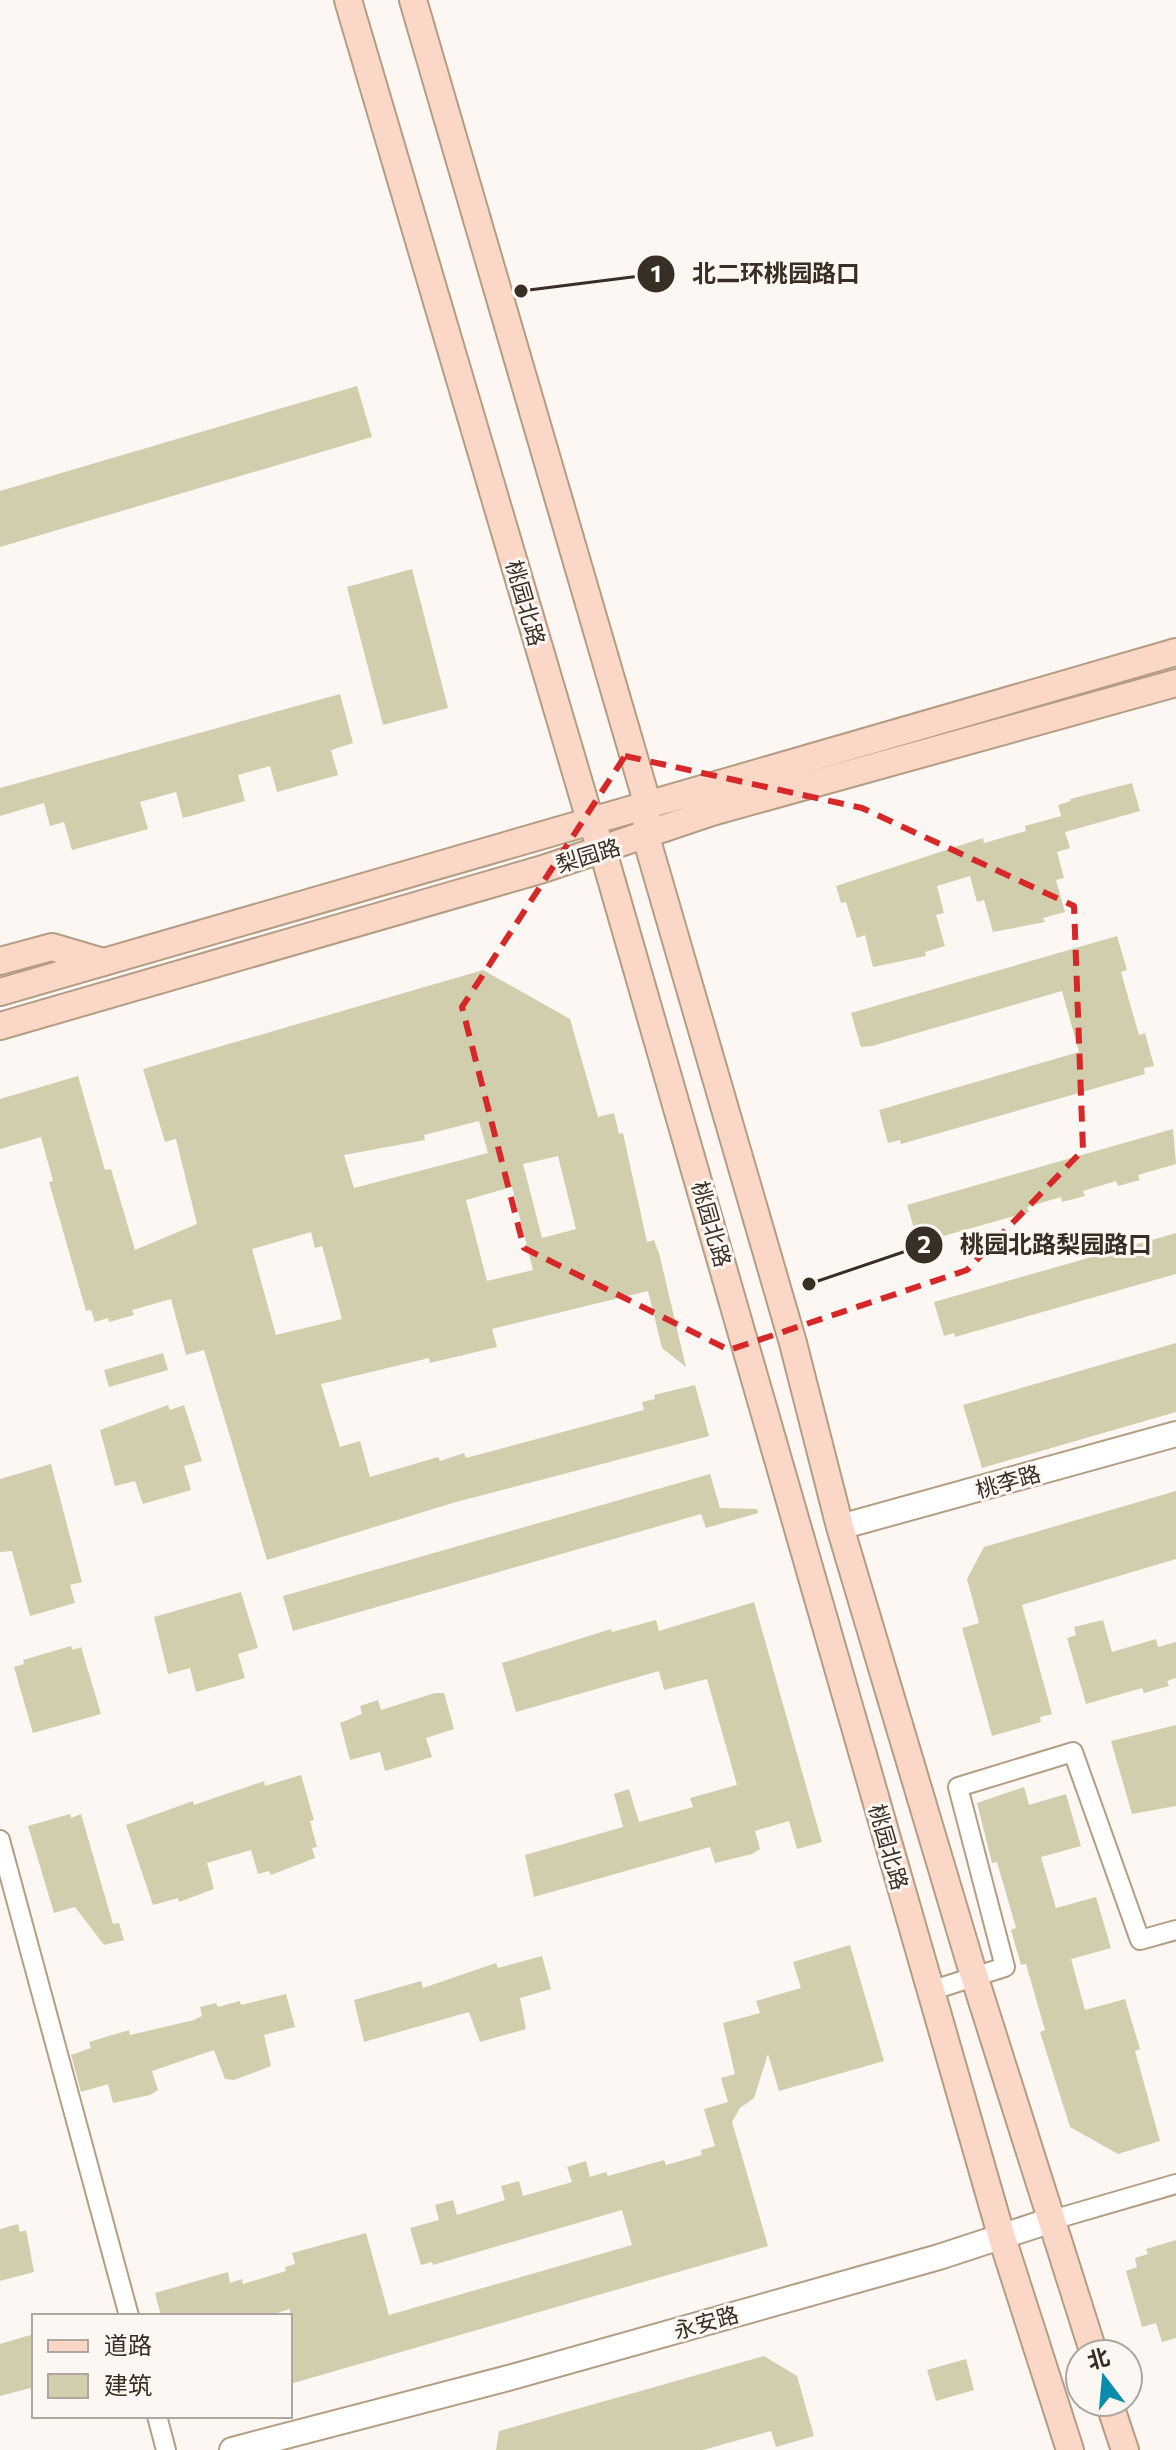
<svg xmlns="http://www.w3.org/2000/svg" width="1176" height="2450" viewBox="0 0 1176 2450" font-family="Commissioner,'Noto Sans SC',sans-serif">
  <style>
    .building { fill: #d1cead; fill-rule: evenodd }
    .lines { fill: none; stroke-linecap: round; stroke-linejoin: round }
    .minor-casing { stroke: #b39e84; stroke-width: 22 }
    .tertiary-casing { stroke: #b39e84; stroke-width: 28 }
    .secondary-casing { stroke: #b39e84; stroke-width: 30 }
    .minor { stroke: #fff; stroke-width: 18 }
    .tertiary { stroke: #fff; stroke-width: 24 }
    .secondary { stroke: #fbd7c8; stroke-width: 26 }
    .marked { fill: none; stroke: #d62828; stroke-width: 6; stroke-dasharray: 16 10; stroke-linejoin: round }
    .labels { text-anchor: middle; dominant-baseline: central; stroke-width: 6; stroke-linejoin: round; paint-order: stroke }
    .street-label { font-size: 22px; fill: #372e24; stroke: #fcf7f2 }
    .leader { fill: none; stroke: #372e24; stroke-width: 3 }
    .callout-dot { fill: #372e24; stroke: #fcf7f2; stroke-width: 3 }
    .mark-label { font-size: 24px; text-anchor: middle; font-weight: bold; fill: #fff }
    .callout-label { font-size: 24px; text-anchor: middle; font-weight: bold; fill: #372e24; stroke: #fcf7f2; stroke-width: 6; stroke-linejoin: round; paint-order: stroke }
  </style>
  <rect width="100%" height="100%" fill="#fcf7f2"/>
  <g class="building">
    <path d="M 357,386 L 372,437 L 0,547 L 0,491 Z"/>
    <path d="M 412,569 L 448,708 L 383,725 L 347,587 Z"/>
    <path d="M 340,694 L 353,743 L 331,750 L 338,775 L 277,792 L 270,766 L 238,775 L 245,801 L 183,818 L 176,792 L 140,802 L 148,829 L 72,850 L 64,822 L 50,826 L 44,803 L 0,816 L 0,788 Z"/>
    <path d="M 1132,783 L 1140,811 L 1065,832 L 1070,848 L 1057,852 L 1064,878 L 1056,880 L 1065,912 L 1043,918 L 1045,922 L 993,932 L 984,900 L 977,902 L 970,876 L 937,886 L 944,913 L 936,915 L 945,946 L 925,952 L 926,956 L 873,967 L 865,935 L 857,938 L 846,902 L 841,903 L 836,886 L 983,838 L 984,843 L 1026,831 L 1025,826 L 1061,816 L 1058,805 L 1071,801 L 1070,799 Z"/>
    <path d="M 1117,936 L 1127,970 L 1121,972 L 1139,1035 L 1145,1033 L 1154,1066 L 1144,1068 L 1145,1074 L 901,1144 L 900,1140 L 888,1143 L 879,1110 L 1079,1052 L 1062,991 L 872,1046 L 861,1047 L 851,1013 Z"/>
    <path d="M 483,970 L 570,1019 L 598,1117 L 614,1113 L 619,1134 L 623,1133 L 647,1242 L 654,1240 L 659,1253 L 686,1367 L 662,1348 L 648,1291 L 492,1329 L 497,1347 L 430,1363 L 429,1358 L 321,1384 L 340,1447 L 360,1441 L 370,1477 L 438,1457 L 440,1461 L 464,1453 L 466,1458 L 644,1410 L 642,1402 L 655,1399 L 654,1395 L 695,1385 L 709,1436 L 456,1502 L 267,1560 L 204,1350 L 186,1355 L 171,1299 L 132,1310 L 134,1315 L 109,1322 L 108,1318 L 95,1322 L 91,1310 L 86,1311 L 49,1182 L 53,1181 L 41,1137 L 0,1149 L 0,1099 L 78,1076 L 105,1170 L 111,1169 L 135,1250 L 197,1224 L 176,1139 L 165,1142 L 143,1069 ZM 479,1121 L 488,1153 L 354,1188 L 344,1155 L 425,1140 L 424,1135 ZM 558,1156 L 576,1229 L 542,1238 L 523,1164 ZM 512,1187 L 533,1270 L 487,1281 L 466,1200 ZM 311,1232 L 315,1248 L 322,1246 L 342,1319 L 276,1335 L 252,1249 Z"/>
    <path d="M 1173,1129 L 1176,1164 L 1138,1175 L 1140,1180 L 1118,1186 L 1116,1181 L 1083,1191 L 1085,1196 L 1062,1202 L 1061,1197 L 1027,1207 L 1029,1212 L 929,1240 L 928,1235 L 917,1238 L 907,1205 Z"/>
    <path d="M 1176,1233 L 1176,1274 L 955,1337 L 954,1333 L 944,1336 L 934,1302 Z"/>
    <path d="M 1176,1343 L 1176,1412 L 982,1468 L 963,1405 Z"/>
    <path d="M 163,1353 L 168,1370 L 109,1387 L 104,1370 Z"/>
    <path d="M 168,1405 L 170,1410 L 184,1405 L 202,1461 L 184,1466 L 191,1490 L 143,1504 L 135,1481 L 115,1486 L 100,1430 Z"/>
    <path d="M 51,1464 L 82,1582 L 70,1585 L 75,1603 L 30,1616 L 12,1551 L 0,1552 L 0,1479 Z"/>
    <path d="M 710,1474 L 720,1508 L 757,1509 L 758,1513 L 706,1528 L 701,1514 L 293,1631 L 283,1596 Z"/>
    <path d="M 1176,1491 L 1176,1559 L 1022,1605 L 1052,1714 L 1040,1717 L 1041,1722 L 992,1736 L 962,1628 L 979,1623 L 967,1579 L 984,1547 Z"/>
    <path d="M 241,1592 L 258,1648 L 238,1654 L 245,1678 L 196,1692 L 190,1668 L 168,1674 L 154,1617 Z"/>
    <path d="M 754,1602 L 822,1842 L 797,1849 L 789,1821 L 755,1831 L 760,1849 L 752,1854 L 715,1863 L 710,1847 L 534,1897 L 525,1855 L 623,1827 L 614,1794 L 629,1789 L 639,1822 L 693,1807 L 690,1798 L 737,1785 L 707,1679 L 664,1690 L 659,1671 L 516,1712 L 502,1663 L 611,1629 L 612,1632 L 656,1620 L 659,1631 Z"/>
    <path d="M 1103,1620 L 1112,1652 L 1156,1639 L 1158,1647 L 1176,1642 L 1176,1678 L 1167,1681 L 1169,1686 L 1144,1693 L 1142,1688 L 1086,1704 L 1067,1638 L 1076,1635 L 1074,1627 Z"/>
    <path d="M 71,1646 L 73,1650 L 81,1647 L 101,1714 L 33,1733 L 14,1667 L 24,1664 L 23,1660 Z"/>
    <path d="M 435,1693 L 444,1693 L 454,1729 L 426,1738 L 432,1757 L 385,1771 L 380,1752 L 350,1760 L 340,1723 L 362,1714 L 360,1706 L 378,1700 L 381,1710 Z"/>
    <path d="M 1176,1725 L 1176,1806 L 1132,1814 L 1111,1741 Z"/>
    <path d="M 301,1775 L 314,1820 L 310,1821 L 317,1847 L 312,1848 L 315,1858 L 271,1875 L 269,1871 L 258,1874 L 251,1850 L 207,1863 L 214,1889 L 179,1902 L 178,1898 L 153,1905 L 126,1825 L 193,1801 L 194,1805 L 264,1781 L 265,1786 Z"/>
    <path d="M 1024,1787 L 1029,1805 L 1066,1794 L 1081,1846 L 1041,1857 L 1056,1908 L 1096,1897 L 1111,1948 L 1071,1959 L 1085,2010 L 1125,1999 L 1140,2049 L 1135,2051 L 1160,2141 L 1118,2154 L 1070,2127 L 1040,2032 L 1045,2030 L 1026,1964 L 1021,1965 L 1011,1930 L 1016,1928 L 997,1862 L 992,1863 L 977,1803 Z"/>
    <path d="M 70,1814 L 71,1818 L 81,1814 L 113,1924 L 119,1923 L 124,1940 L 104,1945 L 75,1907 L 54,1913 L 28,1826 Z"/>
    <path d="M 850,1945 L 884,2061 L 779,2091 L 768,2054 L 754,2098 L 740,2108 L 732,2122 L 768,2246 L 290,2384 L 290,2309 L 267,2316 L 161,2316 L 155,2293 L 228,2272 L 230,2283 L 242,2279 L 243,2284 L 286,2271 L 285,2267 L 295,2264 L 292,2253 L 366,2233 L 389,2315 L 632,2245 L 622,2210 L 433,2265 L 432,2262 L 421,2265 L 410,2228 L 439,2220 L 435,2205 L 453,2200 L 457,2215 L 505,2200 L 501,2186 L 519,2181 L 523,2196 L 572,2182 L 567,2167 L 586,2161 L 590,2177 L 606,2172 L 608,2176 L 664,2160 L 666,2165 L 702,2155 L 701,2150 L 715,2146 L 704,2109 L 728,2102 L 721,2078 L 735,2074 L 723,2023 L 760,2013 L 756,2001 L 801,1988 L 793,1962 Z"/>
    <path d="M 542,1956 L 551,1989 L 520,1998 L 526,2029 L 480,2042 L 469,2012 L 364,2042 L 354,2000 L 421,1981 L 423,1988 L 496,1963 L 498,1968 Z"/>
    <path d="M 286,1994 L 295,2027 L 264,2035 L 271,2066 L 234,2080 L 225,2079 L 214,2050 L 152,2071 L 158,2090 L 150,2095 L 113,2103 L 108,2084 L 81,2092 L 71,2055 L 91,2048 L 89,2042 L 129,2030 L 130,2035 L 194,2020 L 202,2016 L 200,2007 L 216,2003 L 218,2007 L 240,2001 L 241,2005 Z"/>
    <path d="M 18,2224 L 20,2232 L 26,2230 L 34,2272 L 0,2281 L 0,2229 Z"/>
    <path d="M 1176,2240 L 1176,2338 L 1162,2342 L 1156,2323 L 1142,2327 L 1126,2271 L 1137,2267 L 1135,2258 L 1148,2254 L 1146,2249 Z"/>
    <path d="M 34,2334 L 34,2387 L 0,2396 L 0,2344 Z"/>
    <path d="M 764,2356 L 797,2376 L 814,2436 L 776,2447 L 771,2431 L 703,2450 L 496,2450 L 499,2431 Z"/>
    <path d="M 966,2359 L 974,2390 L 936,2401 L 927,2370 Z"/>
  </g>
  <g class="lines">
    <defs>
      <g id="minor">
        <path d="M 0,1840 L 129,2316"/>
        <path d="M 930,1991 L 1005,1967 L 958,1787 L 1073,1752 L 1140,1940 L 1176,1930"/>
        <path d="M 1052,2220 L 1176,2184"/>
        <path d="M 157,2416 L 166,2450"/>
      </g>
      <g id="tertiary">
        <path d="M 840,1527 L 1176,1434"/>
        <path d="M 232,2450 L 512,2377 L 939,2257 L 1052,2220"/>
      </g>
      <g id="secondary">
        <path d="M 348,0 L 590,820 L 603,851 L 1002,2238 L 1070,2450"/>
        <path d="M 413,0 L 647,802 L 646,837 L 793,1343 L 840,1527 L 971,1966 L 1094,2354"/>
        <path d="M 0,961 L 52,947 L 103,962"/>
        <path d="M 0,992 C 392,879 783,762 1176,652"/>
        <path d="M 0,1026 L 543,869 L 712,812 L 1176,683"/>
        <path d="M 1109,2402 L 1125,2450"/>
      </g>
    </defs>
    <use href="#minor" class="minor-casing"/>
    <use href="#tertiary" class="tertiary-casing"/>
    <use href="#secondary" class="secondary-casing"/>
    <use href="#minor" class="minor"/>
    <use href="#tertiary" class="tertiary"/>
    <use href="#secondary" class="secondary"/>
  </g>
  <path class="marked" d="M 625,756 L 862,808 L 1074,906 L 1083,1150 L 967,1270 L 729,1350 L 524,1248 L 462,1007 Z"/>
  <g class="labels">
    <g class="street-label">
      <text transform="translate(526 603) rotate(74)">桃园北路</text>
      <text transform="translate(588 855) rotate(-17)">梨园路</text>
      <text transform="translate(712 1224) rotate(74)">桃园北路</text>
      <text transform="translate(1008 1481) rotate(-16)">桃李路</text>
      <text transform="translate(889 1847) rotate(74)">桃园北路</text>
      <text transform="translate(706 2322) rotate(-16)">永安路</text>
    </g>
  </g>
  <path class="leader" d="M521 291L656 274M809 1284L924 1245"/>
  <g class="callout-dot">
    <circle cx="521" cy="291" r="8"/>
    <circle cx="809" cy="1284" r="8"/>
    <circle cx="656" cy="274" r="20"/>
    <circle cx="924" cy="1245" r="20"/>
  </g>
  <g class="mark-label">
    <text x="656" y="282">1</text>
    <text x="924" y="1253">2</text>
  </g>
  <g class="callout-label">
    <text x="776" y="282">北二环桃园路口</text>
    <text x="1056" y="1253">桃园北路梨园路口</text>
  </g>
  <rect x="32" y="2314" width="260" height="104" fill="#fcf7f2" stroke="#ada7a0" stroke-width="2"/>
  <rect x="48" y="2340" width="40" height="12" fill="#fbd7c8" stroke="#ada7a0" stroke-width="2"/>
  <text x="104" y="2354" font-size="24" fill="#372e24">道路</text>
  <rect x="48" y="2374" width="40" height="24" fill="#d1cead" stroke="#ada7a0" stroke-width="2"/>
  <text x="104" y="2394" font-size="24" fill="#372e24">建筑</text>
  <g transform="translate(1104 2378) rotate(344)"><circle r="38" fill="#fcf7f2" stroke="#ada7a0" stroke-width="2"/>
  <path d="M0-6L14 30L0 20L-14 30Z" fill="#088dac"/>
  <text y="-12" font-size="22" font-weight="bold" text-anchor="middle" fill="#372e24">北</text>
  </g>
</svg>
